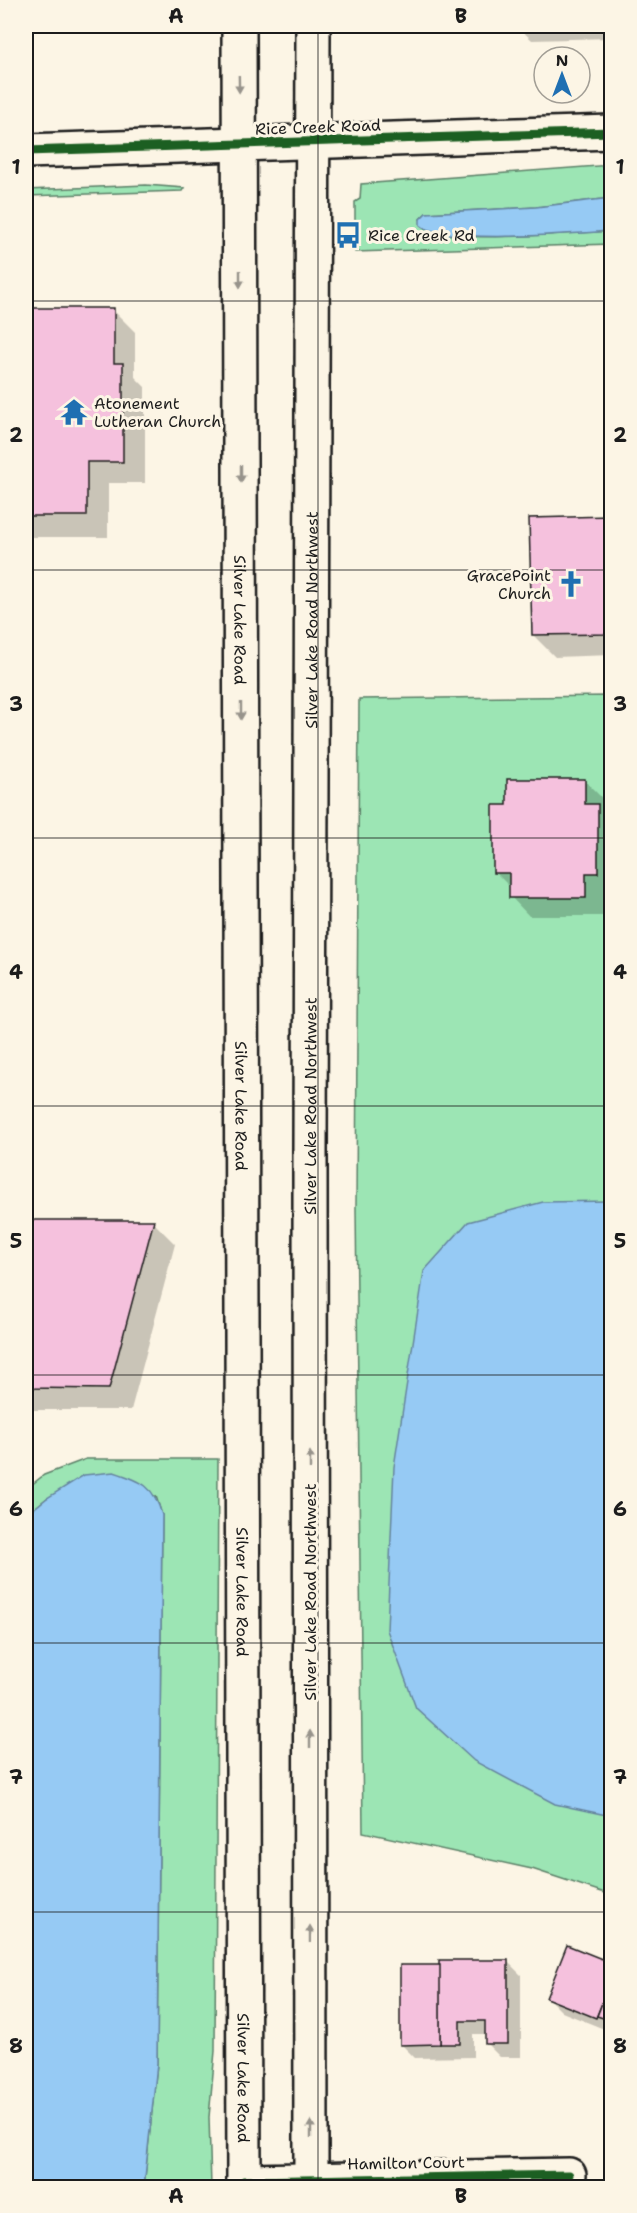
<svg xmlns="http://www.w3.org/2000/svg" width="637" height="2213" viewBox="0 0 637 2213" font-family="'Shantell Sans',sans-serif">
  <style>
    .green { fill: #9ce5b4; stroke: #5c8068; stroke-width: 1.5 }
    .water { fill: #96caf4; stroke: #65849e; stroke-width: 1.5 }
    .shadow { fill: #0003 }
    .building { fill: #f5c1dd; stroke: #1c1c1c; stroke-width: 1.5 }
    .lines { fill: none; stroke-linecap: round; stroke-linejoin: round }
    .street-casing { stroke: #1c1c1c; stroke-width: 38 }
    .secondary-casing { stroke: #1c1c1c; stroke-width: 38 }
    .street { stroke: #fcf5e5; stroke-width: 33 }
    .secondary { stroke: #fcf5e5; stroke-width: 33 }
    .cycleway-casing { stroke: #fcf5e5; stroke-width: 13 }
    .cycleway { stroke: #1b5e20; stroke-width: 9 }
    .oneway { fill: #97938b }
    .grid { fill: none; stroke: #1c1c1c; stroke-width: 1.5; stroke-opacity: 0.55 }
    .labels { text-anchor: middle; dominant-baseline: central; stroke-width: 6; stroke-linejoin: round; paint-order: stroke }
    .street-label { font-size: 16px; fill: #1c1c1c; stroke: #fcf5e5 }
    .poi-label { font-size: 16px; fill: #1c1c1c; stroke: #fcf5e5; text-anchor: start }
    .neatline { fill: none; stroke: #1c1c1c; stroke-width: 2 }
    .grid-label { font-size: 20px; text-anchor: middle; font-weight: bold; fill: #1c1c1c }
  </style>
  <rect width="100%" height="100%" fill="#fcf5e5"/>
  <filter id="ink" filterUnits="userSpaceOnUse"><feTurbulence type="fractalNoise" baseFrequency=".0167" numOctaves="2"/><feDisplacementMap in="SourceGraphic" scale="12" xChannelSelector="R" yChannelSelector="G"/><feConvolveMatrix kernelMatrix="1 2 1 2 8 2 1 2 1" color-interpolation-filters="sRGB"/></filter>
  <g filter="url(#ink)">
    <g class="green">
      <path d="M 611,165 L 611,198 L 536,207 L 426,213 L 420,219 L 425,229 C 462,244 568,233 611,231 L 611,244 L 355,252 L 355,202 L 360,199 L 361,184 Z"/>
      <path d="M 146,185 L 184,188 L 182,191 L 26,196 L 26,190 Z"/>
      <path d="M 611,696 L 611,1895 L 532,1869 L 363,1832 L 356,1208 L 359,699 Z"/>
      <path d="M 86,1459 L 218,1459 L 215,2051 L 209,2117 L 211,2187 L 144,2187 L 157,2064 L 162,1515 L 156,1496 L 47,1498 L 26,1515 L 26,1489 L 44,1475 Z"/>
    </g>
    <g class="water">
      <path d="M 611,198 L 611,231 C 578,233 441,245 420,225 L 420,219 L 426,213 L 536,207 Z"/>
      <path d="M 611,1201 L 612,1201 L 611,1816 L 555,1804 L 474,1761 L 416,1708 L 387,1630 L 394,1467 L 424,1271 L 468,1222 L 543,1202 Z"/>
      <path d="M 114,1472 C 142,1481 154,1486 162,1515 L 157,2064 L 144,2187 L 26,2187 L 26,1515 L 47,1498 L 84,1475 Z"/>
    </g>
    <g class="shadow">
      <path d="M 26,26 L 116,26 L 116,28 Z"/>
      <path d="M 517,26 L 612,26 L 612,38 L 532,40 Z"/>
      <path d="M 26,310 L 113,310 L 135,332 L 135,377 L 145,387 L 145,483 L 108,483 L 108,537 L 26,537 Z"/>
      <path d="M 610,518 L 612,655 L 555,657 L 533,635 Z"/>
      <path d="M 584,780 L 603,799 L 603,810 L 612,819 L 612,891 L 605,891 L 605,916 L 529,916 L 511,897 L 511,888 L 495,872 L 509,806 Z"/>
      <path d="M 26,1222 L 153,1222 L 175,1244 L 131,1410 L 26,1410 Z"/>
      <path d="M 568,1947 L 612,1963 L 609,2031 L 562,2012 L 548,1998 Z"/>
      <path d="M 507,1961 L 521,1975 L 521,2057 L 500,2057 L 486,2043 L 486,2034 L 473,2034 L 473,2057 L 415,2058 L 401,2044 L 441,1966 Z"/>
    </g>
    <g class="building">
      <path d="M 26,308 L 114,308 L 114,363 L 123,363 L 123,462 L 87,462 L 87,516 L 26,516 Z"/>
      <path d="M 611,516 L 612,634 L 532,635 L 529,518 Z"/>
      <path d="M 507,779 L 585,779 L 585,804 L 598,804 L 598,873 L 586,873 L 586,898 L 509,898 L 509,873 L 493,873 L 493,805 L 507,805 Z"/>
      <path d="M 26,1220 L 154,1220 L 109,1389 L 26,1388 Z"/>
      <path d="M 567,1945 L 612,1963 L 612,1978 L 596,2018 L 546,1998 Z"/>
      <path d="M 439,1960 L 508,1960 L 508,2044 L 485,2044 L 485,2021 L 460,2021 L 460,2044 L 440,2044 Z"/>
      <path d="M 400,1965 L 440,1965 L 440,2044 L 400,2045 Z"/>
      <path d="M 612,1978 L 612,2021 L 597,2016 Z"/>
    </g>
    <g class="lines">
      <defs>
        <path id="street" d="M 244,2181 L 569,2175"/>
        <g id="secondary">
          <path id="s1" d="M 239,26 L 244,2188"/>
          <path d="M 26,151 L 612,132"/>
          <path id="s2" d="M 311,2188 L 310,1154 L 313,26"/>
        </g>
      </defs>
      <use href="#street" class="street-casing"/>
      <use href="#secondary" class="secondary-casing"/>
      <use href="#street" class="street"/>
      <use href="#secondary" class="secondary"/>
      <defs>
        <g id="cycleway">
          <path d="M 26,151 L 612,132"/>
          <path d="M 244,2181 L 569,2175"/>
        </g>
      </defs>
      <use href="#cycleway" class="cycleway-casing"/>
      <use href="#cycleway" class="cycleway"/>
    </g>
    <defs><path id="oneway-solid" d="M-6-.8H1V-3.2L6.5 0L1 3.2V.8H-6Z" transform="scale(1.5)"/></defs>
    <g class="oneway">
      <use href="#oneway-solid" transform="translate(239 84) rotate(89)"/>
      <use href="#oneway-solid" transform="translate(240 279) rotate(90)"/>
      <use href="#oneway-solid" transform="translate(241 474) rotate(90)"/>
      <use href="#oneway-solid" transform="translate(241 711) rotate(90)"/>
      <use href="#oneway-solid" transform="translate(310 1460) rotate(-90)"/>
      <use href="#oneway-solid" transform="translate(310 1739) rotate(-90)"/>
      <use href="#oneway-solid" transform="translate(310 1934) rotate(-90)"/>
      <use href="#oneway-solid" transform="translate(311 2129) rotate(-90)"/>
    </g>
  </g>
  <path class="grid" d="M 318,26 L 318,2188M 26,301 L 612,301M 26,570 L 612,570M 26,838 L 612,838M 26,1106 L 612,1106M 26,1375 L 612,1375M 26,1643 L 612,1643M 26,1912 L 612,1912"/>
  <defs>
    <symbol id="bus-bare" viewBox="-9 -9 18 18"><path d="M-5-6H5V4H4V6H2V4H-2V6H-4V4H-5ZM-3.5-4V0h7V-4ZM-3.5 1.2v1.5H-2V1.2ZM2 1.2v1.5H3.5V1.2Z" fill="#1f6fb2" stroke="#fcf5e5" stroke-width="2.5" paint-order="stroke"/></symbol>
    <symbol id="temple-bare" viewBox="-9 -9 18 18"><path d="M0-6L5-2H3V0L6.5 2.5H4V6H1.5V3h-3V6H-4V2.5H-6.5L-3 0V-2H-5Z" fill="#1f6fb2" stroke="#fcf5e5" stroke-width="2.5" paint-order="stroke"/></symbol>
    <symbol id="church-bare" viewBox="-9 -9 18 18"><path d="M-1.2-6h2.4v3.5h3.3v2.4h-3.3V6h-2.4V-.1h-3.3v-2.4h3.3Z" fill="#1f6fb2" stroke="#fcf5e5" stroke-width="2.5" paint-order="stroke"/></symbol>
  </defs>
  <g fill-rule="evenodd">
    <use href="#bus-bare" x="329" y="216" width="38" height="38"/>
    <use href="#temple-bare" x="55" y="393" width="38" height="38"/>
    <use href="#church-bare" x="552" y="565" width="38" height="38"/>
  </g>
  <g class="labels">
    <g class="street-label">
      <text transform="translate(318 127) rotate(-2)">Rice Creek Road</text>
      <text stroke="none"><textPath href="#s1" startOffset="594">Silver Lake Road</textPath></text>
      <text stroke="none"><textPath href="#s2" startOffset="1568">Silver Lake Road Northwest</textPath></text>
      <text stroke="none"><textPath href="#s1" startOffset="1080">Silver Lake Road</textPath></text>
      <text stroke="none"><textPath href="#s2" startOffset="1082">Silver Lake Road Northwest</textPath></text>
      <text stroke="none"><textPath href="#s1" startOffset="1566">Silver Lake Road</textPath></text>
      <text transform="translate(310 1592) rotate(-90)">Silver Lake Road Northwest</text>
      <text stroke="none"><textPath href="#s1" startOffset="2052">Silver Lake Road</textPath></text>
      <text transform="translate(406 2163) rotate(-1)">Hamilton Court</text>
    </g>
    <g class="poi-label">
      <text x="368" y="235">Rice Creek Rd</text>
      <text x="94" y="403">Atonement<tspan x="94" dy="18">Lutheran Church</tspan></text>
      <text x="551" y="575" text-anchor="end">GracePoint<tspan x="551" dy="18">Church</tspan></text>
    </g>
  </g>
  <rect width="637" height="2213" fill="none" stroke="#fcf5e5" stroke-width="66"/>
  <g transform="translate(562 75)"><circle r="28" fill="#fcf5e5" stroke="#a29e95" stroke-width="1.5"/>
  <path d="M0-4.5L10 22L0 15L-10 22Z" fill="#1f6fb2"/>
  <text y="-9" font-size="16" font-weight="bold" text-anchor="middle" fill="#1c1c1c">N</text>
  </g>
  <rect x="33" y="33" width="571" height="2147" class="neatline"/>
  <g class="grid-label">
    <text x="176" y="23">A</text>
    <text x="461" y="23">B</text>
    <text x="16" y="174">1</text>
    <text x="620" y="174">1</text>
    <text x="16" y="442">2</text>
    <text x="620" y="442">2</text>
    <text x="16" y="711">3</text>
    <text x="620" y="711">3</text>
    <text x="16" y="979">4</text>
    <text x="620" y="979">4</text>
    <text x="16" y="1248">5</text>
    <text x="620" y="1248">5</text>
    <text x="16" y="1516">6</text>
    <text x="620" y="1516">6</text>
    <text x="16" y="1784">7</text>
    <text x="620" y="1784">7</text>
    <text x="16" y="2053">8</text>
    <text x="620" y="2053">8</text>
    <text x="176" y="2203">A</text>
    <text x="461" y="2203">B</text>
  </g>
</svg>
